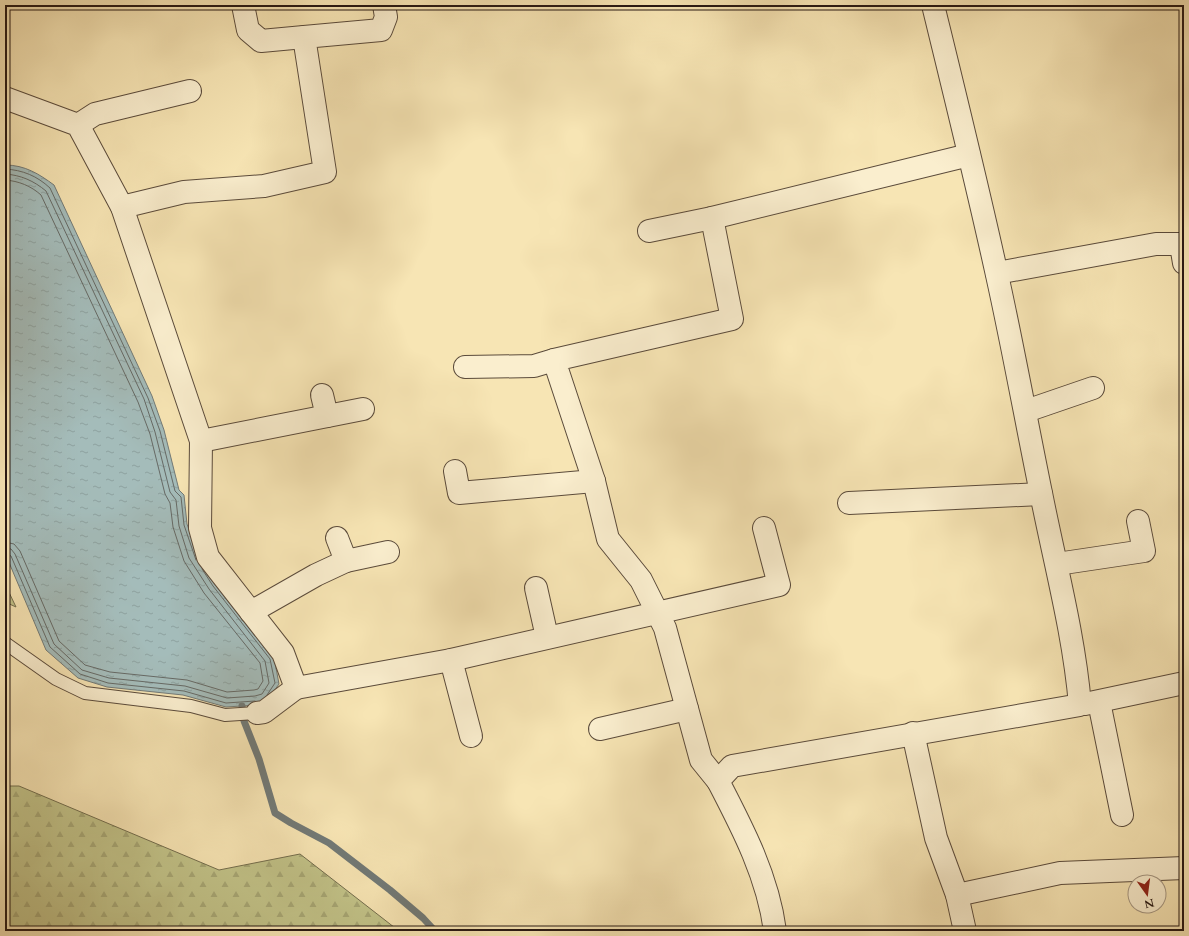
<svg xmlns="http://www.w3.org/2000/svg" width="1189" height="936" viewBox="0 0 1189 936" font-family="Cardo,serif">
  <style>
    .forest { fill: url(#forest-firs); stroke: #746e4e }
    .water { fill: url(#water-ripples); stroke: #727a77 }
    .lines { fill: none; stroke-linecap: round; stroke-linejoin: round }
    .shore { stroke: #666a66; stroke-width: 1 }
    .stream { stroke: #727a77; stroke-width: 7 }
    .lane-casing { stroke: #5b4b3b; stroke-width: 14 }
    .street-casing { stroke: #5b4b3b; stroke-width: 24 }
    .lane { stroke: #faeece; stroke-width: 12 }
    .street { stroke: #faeece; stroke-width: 22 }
  </style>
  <defs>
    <pattern id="forest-firs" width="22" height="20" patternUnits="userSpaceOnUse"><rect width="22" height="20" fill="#c2c389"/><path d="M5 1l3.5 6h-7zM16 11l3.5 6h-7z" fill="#a7a775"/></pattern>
    <pattern id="water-ripples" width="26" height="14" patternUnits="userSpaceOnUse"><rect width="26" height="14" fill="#a4bcba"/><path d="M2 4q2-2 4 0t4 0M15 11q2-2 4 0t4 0" fill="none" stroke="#8da19f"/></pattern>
  </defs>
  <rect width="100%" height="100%" fill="#f7e5b4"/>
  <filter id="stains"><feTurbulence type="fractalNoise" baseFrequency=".005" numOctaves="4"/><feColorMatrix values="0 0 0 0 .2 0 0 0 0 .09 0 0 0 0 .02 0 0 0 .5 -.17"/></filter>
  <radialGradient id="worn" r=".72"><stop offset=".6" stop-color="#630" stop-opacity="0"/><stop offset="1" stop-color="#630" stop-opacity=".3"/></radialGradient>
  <g class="forest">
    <path d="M 5,584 L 16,607 L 5,602 Z"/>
    <path d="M 5,786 L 19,786 L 219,870 L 300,854 L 399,931 L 5,931 Z"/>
  </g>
  <path class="water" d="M 5,165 C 25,165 39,174 54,185 L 152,396 L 164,430 L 179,490 L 184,495 L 187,524 L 197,553 L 274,657 L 279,684 L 267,701 L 257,705 L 226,707 L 183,695 L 107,687 L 78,678 L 46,650 L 5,553 Z"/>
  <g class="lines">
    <g class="shore">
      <path d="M 5,169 C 23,170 37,176 50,188 L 148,398 L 160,431 L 175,491 L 181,497 L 184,525 L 196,560"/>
      <path d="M 5,174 C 21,175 34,181 46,191 L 144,399 L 155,432 L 170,492 L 176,500 L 179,526 L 189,558 L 209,589 L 265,661 L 269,683 L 262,694 L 255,696 L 227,698 L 185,686 L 109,678 L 82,670 L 54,644 L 15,554 L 11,549 L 5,548"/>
      <path d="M 5,180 C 19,181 31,186 41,195 L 138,402 L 150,434 L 165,494 L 170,503 L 173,527 L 184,561 L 204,593 L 260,663 L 263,681 L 258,689 L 254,690 L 227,692 L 187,680 L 110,672 L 85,665 L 59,641 L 20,551 L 14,544 L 5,542"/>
      <path d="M 5,553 L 11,556 L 50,647 L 80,674 L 108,683 L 184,691 L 226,703 L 255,701"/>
      <path d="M 202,569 L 213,586 L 270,659 L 275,683 L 267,695"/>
    </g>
    <path class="stream" d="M 242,706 L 244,721 L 259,759 L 275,813 L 291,823 L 329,843 L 390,890 L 423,918 L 435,931"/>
    <defs>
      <path id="lane" d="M 5,643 L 56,679 L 85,693 L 191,706 L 225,715 L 257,713"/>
      <g id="street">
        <path d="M 243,5 L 248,30 L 261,41 L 304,37"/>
        <path d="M 5,98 L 78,125 L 122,207 L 201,441 L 200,528 L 208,557 L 283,653 L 296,688 L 264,712 L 257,713"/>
        <path d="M 78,125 L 95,114 L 190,91"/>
        <path d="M 122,207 L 184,192 L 264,186 L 325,172 L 304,37 L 381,30 L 386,17 L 384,5"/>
        <path d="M 649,231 L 712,218"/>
        <path d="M 1181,245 L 1184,263"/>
        <path d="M 997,273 L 1156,244 L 1184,244"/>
        <path d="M 465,367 L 534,366 L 554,360"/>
        <path d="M 322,395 L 327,416"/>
        <path d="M 1026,411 L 1093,388"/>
        <path d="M 201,441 L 363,409"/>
        <path d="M 455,471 L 459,493 L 594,481"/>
        <path d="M 849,503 L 1041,494"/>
        <path d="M 337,538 L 346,561"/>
        <path d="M 1057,564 L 1144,551 L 1138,521"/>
        <path d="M 536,588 L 547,637"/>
        <path d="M 251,612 L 316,575 L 346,561 L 388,552"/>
        <path d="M 451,660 L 471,736"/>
        <path d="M 296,688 L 451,660 L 779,585 L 764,528"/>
        <path d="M 1099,702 L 1122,815"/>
        <path d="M 1085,704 L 1184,683"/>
        <path d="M 600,729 L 687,709"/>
        <path d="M 913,733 L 936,838 L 957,895 L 965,931"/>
        <path d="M 718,781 L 701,760 L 665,628 L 641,580 L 608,539 L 594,481 L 554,360 L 732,319 L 712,218 L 969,155"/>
        <path d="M 957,895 L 1060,873 L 1184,868"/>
        <path d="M 775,931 C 768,877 743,829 718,781 L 732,766 L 1080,705 C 1074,634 1055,564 1041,493 C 1026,420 1013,347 997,275 C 977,184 955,95 933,5"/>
      </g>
    </defs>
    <use href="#lane" class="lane-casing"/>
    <use href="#street" class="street-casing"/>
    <use href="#lane" class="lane"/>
    <use href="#street" class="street"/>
  </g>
  <rect width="1189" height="936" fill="none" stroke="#f7e5b4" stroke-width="20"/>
  <rect x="6" y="6" width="1177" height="924" fill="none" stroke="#271813" stroke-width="2"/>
  <rect x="10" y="10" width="1169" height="916" fill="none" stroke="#271813"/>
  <g transform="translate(1147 894) rotate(166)"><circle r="19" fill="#faeece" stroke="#a69883"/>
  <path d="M0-3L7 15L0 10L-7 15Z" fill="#8f2418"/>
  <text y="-6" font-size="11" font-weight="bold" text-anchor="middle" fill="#271813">N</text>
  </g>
  <rect width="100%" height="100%" filter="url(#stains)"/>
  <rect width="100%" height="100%" fill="url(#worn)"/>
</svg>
